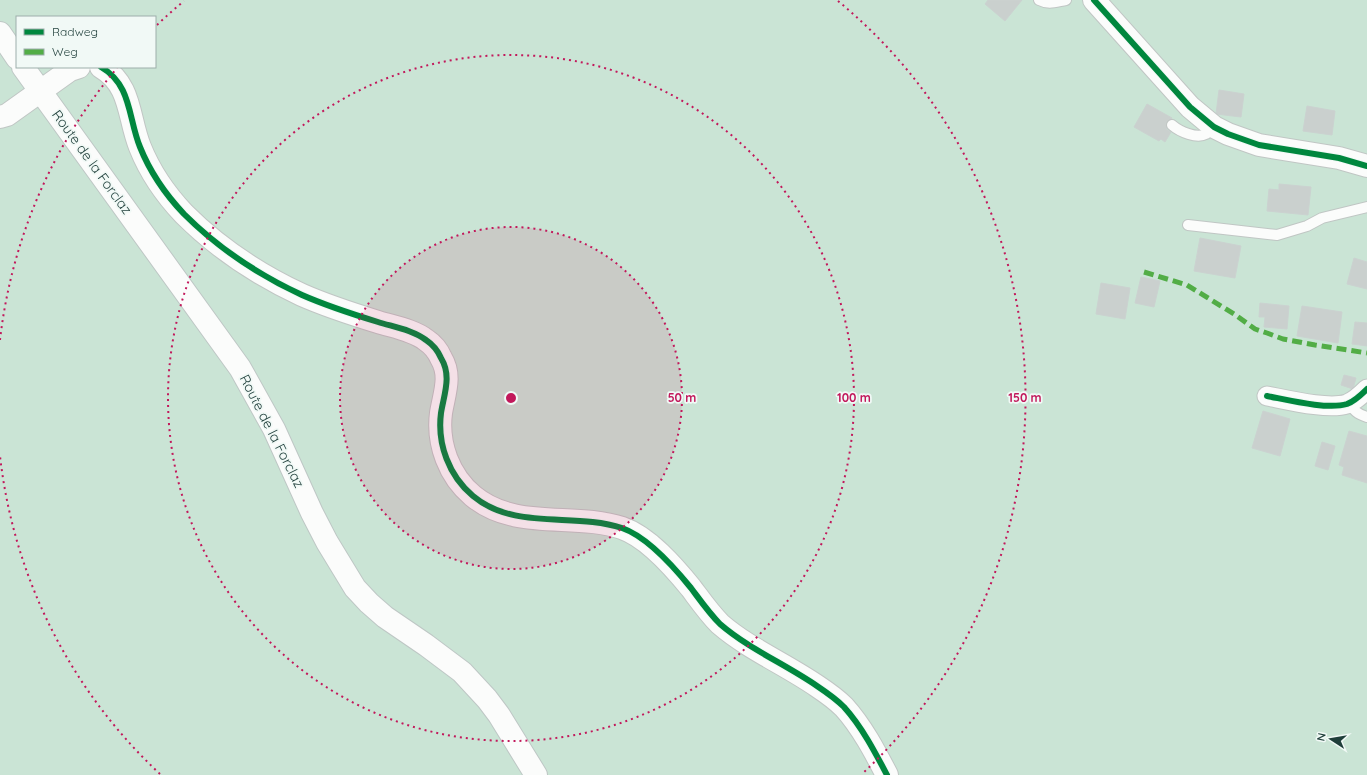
<svg xmlns="http://www.w3.org/2000/svg" width="1367" height="775" viewBox="0 0 1367 775" font-family="Quicksand,sans-serif">
  <style>
    .green { fill: #cae4d5; fill-rule: evenodd }
    .building { fill: #cad0ce; stroke: #cbd2d0 }
    .lines { fill: none; stroke-linecap: round; stroke-linejoin: round }
    .service-casing { stroke: #c0c6c4; stroke-width: 12 }
    .minor-casing { stroke: #c0c6c4; stroke-width: 21 }
    .tertiary-casing { stroke: #c0c6c4; stroke-width: 24 }
    .secondary-casing { stroke: #bec7c5; stroke-width: 24 }
    .service { stroke: #fbfcfb; stroke-width: 10 }
    .minor { stroke: #fbfcfb; stroke-width: 19 }
    .tertiary { stroke: #fbfcfb; stroke-width: 22 }
    .secondary { stroke: #fbfcfb; stroke-width: 22 }
    .quiet { stroke: #52ad46; stroke-width: 5; stroke-dasharray: 10 5; stroke-linecap: butt }
    .cycleway-casing { stroke: #f1f9f6; stroke-width: 8 }
    .cycleway { stroke: #00873e; stroke-width: 6 }
    .ring { fill: none; stroke: #c2185b; stroke-width: 2; stroke-dasharray: 2 4 }
    .labels { text-anchor: middle; dominant-baseline: central; stroke-width: 3.5; stroke-linejoin: round; paint-order: stroke }
    .street-label { font-size: 14px; fill: #1f3e3a; stroke: #f1f9f6 }
    .centre { fill: #c2185b; stroke: #f1f9f6; stroke-width: 2 }
    .ring-label { font-size: 12px; text-anchor: middle; font-weight: bold; fill: #c2185b; stroke: #f1f9f6; stroke-width: 3.5; stroke-linejoin: round; paint-order: stroke }
  </style>
  <rect width="100%" height="100%" fill="#e3e9e7"/>
  <path class="green" d="M 0,0 L 1367,0 L 1367,775 L 0,775 ZM 17,17 L 155,17 L 155,67 L 17,67 Z"/>
  <g class="building">
    <path d="M 988,0 L 1022,0 L 1005,21 L 985,4 Z"/>
    <path d="M 1219,90 L 1244,94 L 1241,117 L 1216,114 Z"/>
    <path d="M 1147,104 L 1172,118 L 1166,129 L 1171,132 L 1165,142 L 1161,139 L 1159,141 L 1134,127 Z"/>
    <path d="M 1307,106 L 1335,111 L 1332,135 L 1303,131 Z"/>
    <path d="M 1279,184 L 1311,187 L 1308,215 L 1267,211 L 1269,189 L 1279,190 Z"/>
    <path d="M 1200,238 L 1241,246 L 1235,278 L 1194,271 Z"/>
    <path d="M 1354,258 L 1367,262 L 1367,289 L 1347,284 Z"/>
    <path d="M 1141,277 L 1160,281 L 1154,307 L 1135,303 Z"/>
    <path d="M 1101,283 L 1130,288 L 1125,319 L 1096,314 Z"/>
    <path d="M 1260,303 L 1289,306 L 1287,329 L 1264,327 L 1265,317 L 1259,317 Z"/>
    <path d="M 1302,306 L 1342,312 L 1338,343 L 1297,336 Z"/>
    <path d="M 1355,322 L 1367,323 L 1367,346 L 1352,344 Z"/>
    <path d="M 1344,375 L 1356,378 L 1353,389 L 1341,385 Z"/>
    <path d="M 1263,411 L 1290,419 L 1280,456 L 1252,448 Z"/>
    <path d="M 1349,431 L 1367,436 L 1367,483 L 1342,475 L 1344,467 L 1339,465 Z"/>
    <path d="M 1322,442 L 1335,446 L 1328,470 L 1315,466 Z"/>
  </g>
  <g class="lines">
    <defs>
      <g id="service">
        <path d="M 1039,0 C 1049,5 1055,2 1066,0"/>
        <path d="M 1172,125 C 1180,132 1197,139 1206,134 C 1209,132 1211,128 1213,126"/>
        <path d="M 1188,225 L 1277,235 L 1307,226 L 1322,218 L 1367,207"/>
        <path d="M 1350,402 C 1353,411 1358,414 1367,417"/>
      </g>
      <path id="minor" d="M 1267,396 C 1288,400 1328,410 1347,404 C 1355,401 1361,395 1367,389"/>
      <g id="tertiary">
        <path d="M 1094,0 L 1190,107 L 1214,127 L 1228,134 L 1259,145 L 1339,158 L 1367,166"/>
        <path d="M 101,67 C 132,85 128,118 140,147 C 150,172 166,195 184,214 C 218,248 259,275 302,295 C 327,306 352,314 378,322 C 394,327 413,330 426,340 C 432,344 438,351 441,358 C 452,376 444,394 441,413 C 437,444 449,476 473,496 C 515,531 574,512 622,528 C 648,537 674,567 691,588 C 700,600 709,613 720,624 C 749,649 785,664 817,686 C 826,692 836,699 844,707 C 862,727 875,752 887,775"/>
        <path d="M 0,117 L 7,115 L 70,70 L 79,67"/>
      </g>
      <g id="secondary">
        <path d="M 0,33 L 17,58"/>
        <path d="M 23,67 L 240,368 L 274,429 L 312,513 L 327,542 L 355,588 L 369,603 L 385,617 L 426,645 L 462,672 L 487,699 L 499,715 L 536,775"/>
      </g>
    </defs>
    <use href="#service" class="service-casing"/>
    <use href="#minor" class="minor-casing"/>
    <use href="#tertiary" class="tertiary-casing"/>
    <use href="#secondary" class="secondary-casing"/>
    <use href="#service" class="service"/>
    <use href="#minor" class="minor"/>
    <use href="#tertiary" class="tertiary"/>
    <use href="#secondary" class="secondary"/>
    <path class="quiet" d="M 1144,272 L 1187,285 L 1234,314 L 1255,329 L 1267,333 L 1283,339 L 1315,345 L 1367,353"/>
    <defs>
      <g id="cycleway">
        <path d="M 1094,0 L 1190,107 L 1214,127 L 1228,134 L 1259,145 L 1339,158 L 1367,166"/>
        <path d="M 101,67 C 132,85 128,118 140,147 C 150,172 166,195 184,214 C 218,248 259,275 302,295 C 327,306 352,314 378,322 C 394,327 413,330 426,340 C 432,344 438,351 441,358 C 452,376 444,394 441,413 C 437,444 449,476 473,496 C 515,531 574,512 622,528 C 648,537 674,567 691,588 C 700,600 709,613 720,624 C 749,649 785,664 817,686 C 826,692 836,699 844,707 C 862,727 875,752 887,775"/>
        <path d="M 1267,396 C 1288,400 1328,410 1347,404 C 1355,401 1361,395 1367,389"/>
      </g>
    </defs>
    <use href="#cycleway" class="cycleway-casing"/>
    <use href="#cycleway" class="cycleway"/>
  </g>
  <circle cx="511" cy="398" r="171" fill="#c2185b" fill-opacity=".12"/>
  <g class="ring">
    <circle cx="511" cy="398" r="171"/>
    <circle cx="511" cy="398" r="343"/>
    <path d="M160 774A514 514 0 0 1 0 456M0 340A514 514 0 0 1 117 68M157 25A514 514 0 0 1 184 1M838 1A514 514 0 0 1 862 774"/>
  </g>
  <g class="labels">
    <g class="street-label">
      <text transform="translate(92 162) rotate(54)">Route de la Forclaz</text>
      <text transform="translate(272 431) rotate(63)">Route de la Forclaz</text>
    </g>
  </g>
  <circle cx="511" cy="398" r="6" class="centre"/>
  <g class="ring-label">
    <text x="682" y="402">50 m</text>
    <text x="854" y="402">100 m</text>
    <text x="1025" y="402">150 m</text>
  </g>
  <rect x="16" y="16" width="140" height="52" fill="#f1f9f6" stroke="#9daeab"/>
  <rect x="24" y="29" width="20" height="6" fill="#00873e" stroke="#9daeab"/>
  <text x="52" y="36" font-size="12" fill="#1f3e3a">Radweg</text>
  <rect x="24" y="49" width="20" height="6" fill="#52ad46" stroke="#9daeab"/>
  <text x="52" y="56" font-size="12" fill="#1f3e3a">Weg</text>
  <g transform="translate(1331 739) rotate(282)" stroke="#f1f9f6" stroke-width="3" paint-order="stroke">
  <path d="M0-3L7 15L0 10L-7 15Z" fill="#1f3e3a"/>
  <text y="-6" font-size="11" font-weight="bold" text-anchor="middle" fill="#1f3e3a">N</text>
  </g>
</svg>
